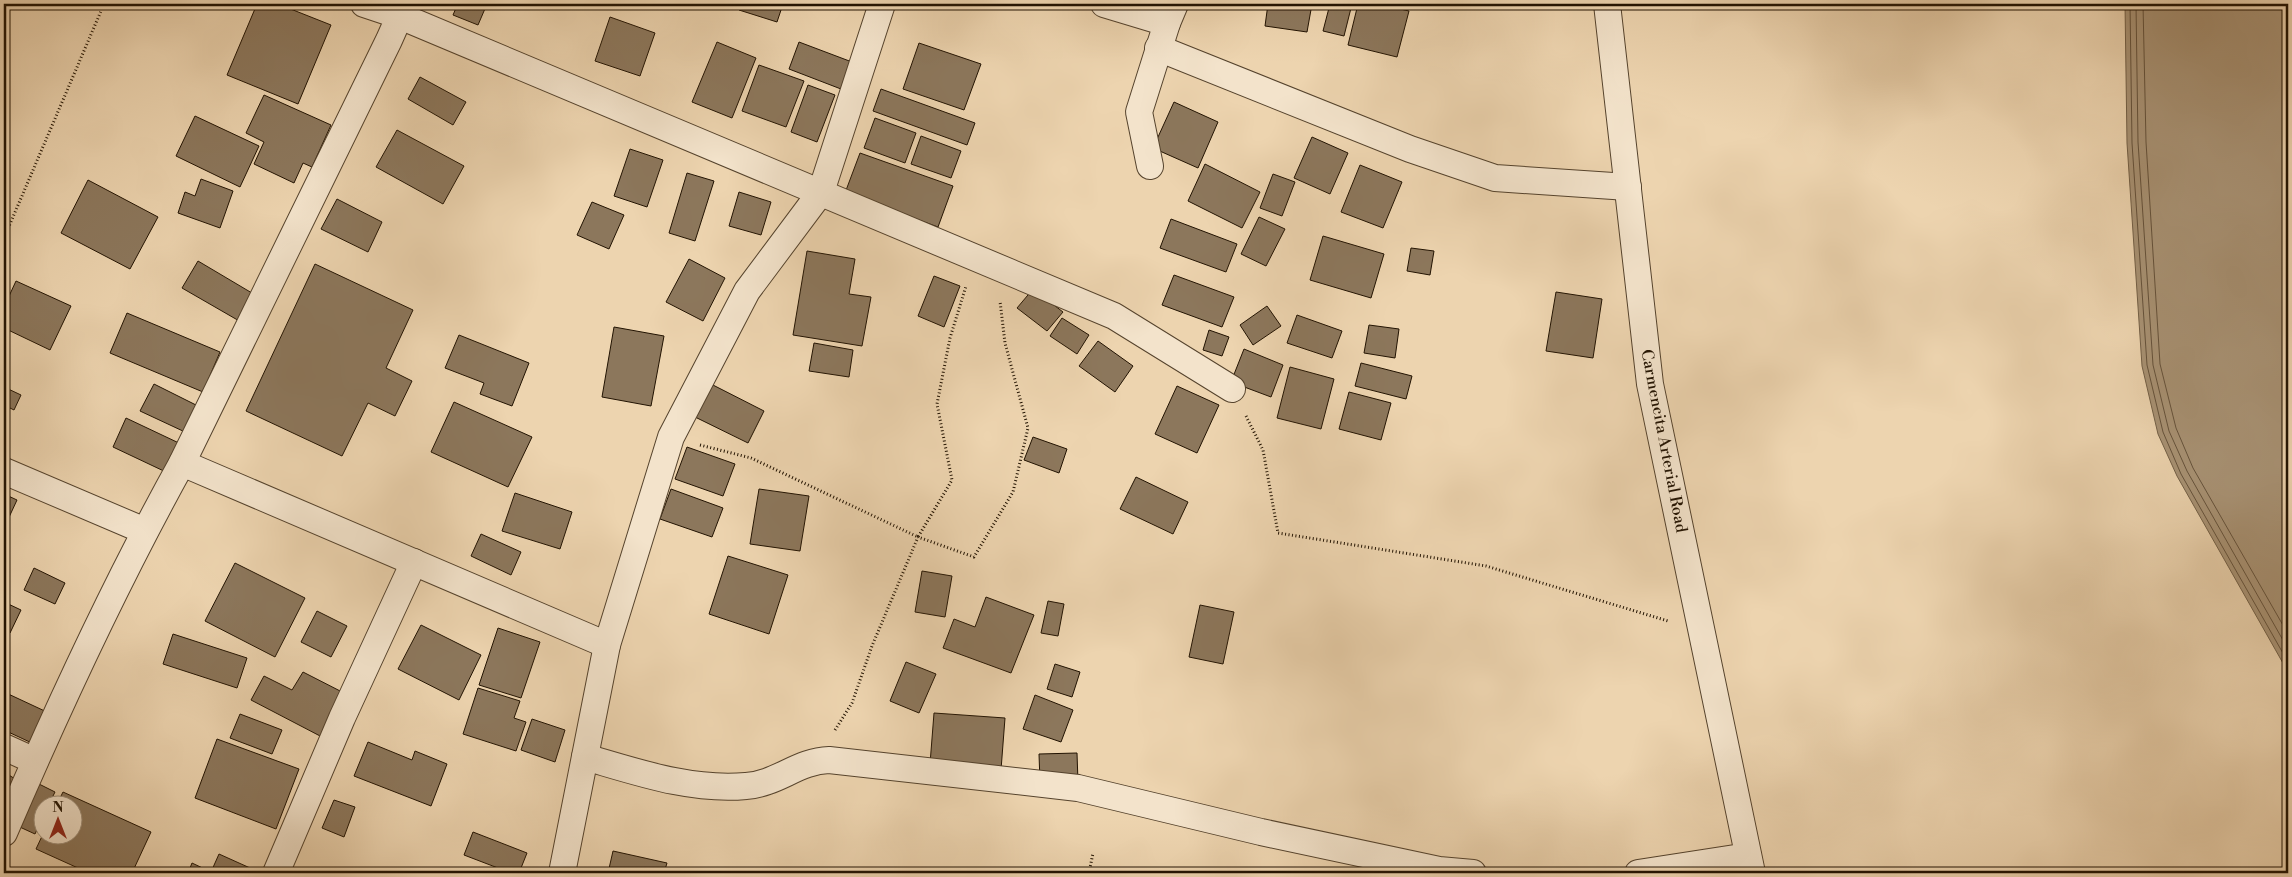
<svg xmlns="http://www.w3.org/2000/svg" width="2292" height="877" viewBox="0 0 2292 877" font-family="'Libre Bodoni',serif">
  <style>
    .water { fill: #a89274; stroke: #725f46 }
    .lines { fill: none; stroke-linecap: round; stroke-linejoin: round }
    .shore { stroke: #65523b; stroke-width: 1 }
    .building { fill: #8c775c; stroke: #221302 }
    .street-casing { stroke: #55432d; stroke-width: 28 }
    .path { stroke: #221302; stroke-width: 3; stroke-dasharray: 1 2.5; stroke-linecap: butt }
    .street { stroke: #f3e3cb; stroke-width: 26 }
    .labels { text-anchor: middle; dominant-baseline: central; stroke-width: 5; stroke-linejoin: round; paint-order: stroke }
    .street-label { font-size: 16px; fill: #221302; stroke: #f3e3cb }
  </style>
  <rect width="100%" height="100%" fill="#edd4af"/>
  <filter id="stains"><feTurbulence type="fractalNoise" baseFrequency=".004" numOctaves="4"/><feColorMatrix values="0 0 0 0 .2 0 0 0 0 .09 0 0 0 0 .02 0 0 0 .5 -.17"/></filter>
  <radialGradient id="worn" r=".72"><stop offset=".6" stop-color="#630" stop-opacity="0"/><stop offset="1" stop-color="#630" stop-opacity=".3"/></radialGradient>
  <path class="water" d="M 2125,4 L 2288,4 L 2288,672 L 2177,476 L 2158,434 L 2142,366 L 2127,143 Z"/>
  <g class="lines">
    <g class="shore">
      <path d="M 2130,4 L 2132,143 L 2147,365 L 2163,432 L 2181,474 L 2288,662"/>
      <path d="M 2136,4 L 2138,142 L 2153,365 L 2169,431 L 2187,471 L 2288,649"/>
      <path d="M 2143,4 L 2146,142 L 2160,364 L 2176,428 L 2193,468 L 2288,634"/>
    </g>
  </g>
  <g class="building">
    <path d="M 257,4 L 278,4 L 331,25 L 298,104 L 227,75 Z"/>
    <path d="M 446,4 L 487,4 L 478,25 L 453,15 L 456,8 Z"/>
    <path d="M 742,4 L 783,4 L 777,22 L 739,10 Z"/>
    <path d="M 1268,4 L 1312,4 L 1307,32 L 1265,26 Z"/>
    <path d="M 1330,4 L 1352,4 L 1344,36 L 1323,31 Z"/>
    <path d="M 1358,4 L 1379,4 L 1409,11 L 1397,57 L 1348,45 Z"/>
    <path d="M 610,17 L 655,33 L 640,76 L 595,61 Z"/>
    <path d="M 717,42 L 756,58 L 732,118 L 692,102 Z"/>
    <path d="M 799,42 L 852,62 L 841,89 L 789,69 Z"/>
    <path d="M 919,43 L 981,64 L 964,110 L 903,89 Z"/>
    <path d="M 759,65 L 804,81 L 786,127 L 742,111 Z"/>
    <path d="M 420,77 L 466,102 L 453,125 L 408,99 Z"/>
    <path d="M 808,85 L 835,95 L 817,142 L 791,132 Z"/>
    <path d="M 881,89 L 975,123 L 967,145 L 873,111 Z"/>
    <path d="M 264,95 L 331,125 L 312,167 L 303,163 L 294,183 L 254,164 L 264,142 L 246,133 Z"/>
    <path d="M 1174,102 L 1218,122 L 1198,168 L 1153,148 Z"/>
    <path d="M 195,116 L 259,146 L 240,187 L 176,156 Z"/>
    <path d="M 875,118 L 916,133 L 905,163 L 864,148 Z"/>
    <path d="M 397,130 L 464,166 L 443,204 L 376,167 Z"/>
    <path d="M 921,136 L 961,151 L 951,178 L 911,164 Z"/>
    <path d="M 1312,137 L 1348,153 L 1330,194 L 1294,178 Z"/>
    <path d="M 630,149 L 663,160 L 647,207 L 614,196 Z"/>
    <path d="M 860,153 L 953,186 L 938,227 L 845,193 Z"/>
    <path d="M 1205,164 L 1260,192 L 1242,228 L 1188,201 Z"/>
    <path d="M 1360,165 L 1402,182 L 1383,228 L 1341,212 Z"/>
    <path d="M 687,173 L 714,181 L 695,241 L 669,233 Z"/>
    <path d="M 1273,174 L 1295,182 L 1282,216 L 1260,208 Z"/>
    <path d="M 201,179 L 233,191 L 220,228 L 178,213 L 185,192 L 195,196 Z"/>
    <path d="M 88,180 L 158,217 L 130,269 L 61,233 Z"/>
    <path d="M 739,192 L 771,202 L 761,235 L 729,226 Z"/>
    <path d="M 337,199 L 382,222 L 368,252 L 321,229 Z"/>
    <path d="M 592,202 L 624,215 L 609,249 L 577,235 Z"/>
    <path d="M 1259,217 L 1285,229 L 1266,266 L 1241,254 Z"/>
    <path d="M 1171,219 L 1237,244 L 1226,272 L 1160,248 Z"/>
    <path d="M 1323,236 L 1384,254 L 1371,298 L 1310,280 Z"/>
    <path d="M 1411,248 L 1434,251 L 1430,275 L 1407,271 Z"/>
    <path d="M 807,251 L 855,259 L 849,294 L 871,297 L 862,346 L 793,335 Z"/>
    <path d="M 689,259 L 725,278 L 703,321 L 666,302 Z"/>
    <path d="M 198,261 L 257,296 L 241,322 L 182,288 Z"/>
    <path d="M 315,264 L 413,310 L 386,368 L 412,381 L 395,416 L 368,403 L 342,456 L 246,411 Z"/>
    <path d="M 1174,275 L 1234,297 L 1222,327 L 1162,305 Z"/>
    <path d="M 934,276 L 960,286 L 944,327 L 918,316 Z"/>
    <path d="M 16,281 L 71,306 L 50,350 L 4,328 L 4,307 Z"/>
    <path d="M 1033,289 L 1063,312 L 1047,331 L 1017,308 Z"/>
    <path d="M 1556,292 L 1602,299 L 1593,358 L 1546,351 Z"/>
    <path d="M 1267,306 L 1281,326 L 1253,345 L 1240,325 Z"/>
    <path d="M 127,313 L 220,352 L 203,392 L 110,353 Z"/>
    <path d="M 1297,315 L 1342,331 L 1332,358 L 1287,343 Z"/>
    <path d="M 1062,318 L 1089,335 L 1077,354 L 1050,336 Z"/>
    <path d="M 1369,325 L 1399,329 L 1395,358 L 1364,353 Z"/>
    <path d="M 614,327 L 664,336 L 651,406 L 602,397 Z"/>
    <path d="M 1209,330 L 1229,337 L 1222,356 L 1203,350 Z"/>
    <path d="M 459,335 L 529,363 L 512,406 L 480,394 L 484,383 L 445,368 Z"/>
    <path d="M 1098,341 L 1133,366 L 1115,392 L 1079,366 Z"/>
    <path d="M 814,343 L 853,350 L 849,377 L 809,371 Z"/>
    <path d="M 1244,349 L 1283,365 L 1271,397 L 1231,382 Z"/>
    <path d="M 1361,363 L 1412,376 L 1406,399 L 1355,386 Z"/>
    <path d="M 1290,367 L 1334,379 L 1321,429 L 1277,418 Z"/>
    <path d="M 709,383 L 764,411 L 748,443 L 693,416 Z"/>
    <path d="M 154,384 L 198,406 L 185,432 L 140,411 Z"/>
    <path d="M 1177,386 L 1219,405 L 1197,453 L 1155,434 Z"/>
    <path d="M 4,387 L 21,395 L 14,410 L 4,405 Z"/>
    <path d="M 1349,392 L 1391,403 L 1381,440 L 1339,429 Z"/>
    <path d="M 454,402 L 532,437 L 508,487 L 431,452 Z"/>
    <path d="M 126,418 L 181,444 L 168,473 L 113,447 Z"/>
    <path d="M 1033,437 L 1067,449 L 1059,473 L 1024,460 Z"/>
    <path d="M 687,447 L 735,464 L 723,496 L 675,479 Z"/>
    <path d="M 1136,477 L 1188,502 L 1173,534 L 1120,509 Z"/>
    <path d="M 671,489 L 723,508 L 712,537 L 660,519 Z"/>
    <path d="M 759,489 L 809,496 L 800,551 L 750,544 Z"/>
    <path d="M 515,493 L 572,512 L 560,549 L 502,531 Z"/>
    <path d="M 4,494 L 17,500 L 4,528 Z"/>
    <path d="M 481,534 L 521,552 L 511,575 L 471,556 Z"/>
    <path d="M 728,556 L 788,575 L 769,634 L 709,614 Z"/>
    <path d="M 235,563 L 305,598 L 275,657 L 205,621 Z"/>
    <path d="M 34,568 L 65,583 L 55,604 L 24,590 Z"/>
    <path d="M 922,571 L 952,576 L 945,617 L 915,612 Z"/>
    <path d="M 986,597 L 1034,615 L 1011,673 L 943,648 L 954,619 L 975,627 Z"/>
    <path d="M 1048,601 L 1064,604 L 1058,636 L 1041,633 Z"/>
    <path d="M 4,602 L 21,610 L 10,633 L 4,630 Z"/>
    <path d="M 1200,605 L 1234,612 L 1223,664 L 1189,657 Z"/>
    <path d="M 317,611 L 347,626 L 331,657 L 301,642 Z"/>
    <path d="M 421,625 L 481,655 L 459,700 L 398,669 Z"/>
    <path d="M 498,628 L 540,642 L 521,698 L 479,685 Z"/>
    <path d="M 173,634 L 247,658 L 237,688 L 163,664 Z"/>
    <path d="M 906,662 L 936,674 L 919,713 L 890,701 Z"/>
    <path d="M 1055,664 L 1080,672 L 1072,697 L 1047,689 Z"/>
    <path d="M 303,672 L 346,694 L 322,737 L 251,700 L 264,676 L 292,690 Z"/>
    <path d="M 478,688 L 520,701 L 514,718 L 526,722 L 516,751 L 463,734 Z"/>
    <path d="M 4,692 L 49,713 L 34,744 L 4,730 Z"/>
    <path d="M 1035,695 L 1073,710 L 1061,742 L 1023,729 Z"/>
    <path d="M 934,713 L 1005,718 L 1001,770 L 930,764 Z"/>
    <path d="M 240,714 L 282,730 L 272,754 L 230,738 Z"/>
    <path d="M 532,719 L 565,730 L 555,762 L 521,750 Z"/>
    <path d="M 217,739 L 299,769 L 276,829 L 195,798 Z"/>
    <path d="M 368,742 L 412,760 L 415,751 L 447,764 L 431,806 L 354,776 Z"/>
    <path d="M 1077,753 L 1078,782 L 1040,782 L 1039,754 Z"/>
    <path d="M 4,772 L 20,782 L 12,795 L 4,790 Z"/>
    <path d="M 31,780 L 55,792 L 49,804 L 42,804 L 42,819 L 35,834 L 11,823 Z"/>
    <path d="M 63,792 L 151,832 L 132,873 L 89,873 L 36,849 L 43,834 L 72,834 L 72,804 L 57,804 Z"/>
    <path d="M 334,800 L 355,807 L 344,837 L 322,828 Z"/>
    <path d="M 473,832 L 527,853 L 519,873 L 511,873 L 464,855 Z"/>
    <path d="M 613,851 L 667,863 L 664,873 L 608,873 Z"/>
    <path d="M 219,854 L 259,872 L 259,873 L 188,873 L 192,863 L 211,872 Z"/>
  </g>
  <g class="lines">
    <defs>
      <g id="street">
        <path d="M 364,4 L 400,16 L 1114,316 L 1232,389"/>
        <path d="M 1104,4 L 1167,23 L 1175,4"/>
        <path d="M 1607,4 L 1650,384 L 1752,873"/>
        <path d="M 1158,48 L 1410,149 L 1495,178 L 1628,187"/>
        <path d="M 1150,166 L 1139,112 L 1167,23"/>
        <path d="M 182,463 L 607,645"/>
        <path d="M 4,471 L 145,531"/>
        <path d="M 4,747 L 35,761"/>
        <path d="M 585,757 C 637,772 691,791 746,786 C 777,784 798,761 829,760 L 1078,788 L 1261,832 L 1439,870 L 1473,873"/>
        <path d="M 4,833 C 58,707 116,582 182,463 L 389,40 L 405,4"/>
        <path d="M 276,873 L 342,718 L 414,562"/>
        <path d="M 562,873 L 607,645 L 671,437 L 747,291 L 821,192 L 882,4"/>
        <path d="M 1638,873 L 1748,856"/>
      </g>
    </defs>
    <use href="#street" class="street-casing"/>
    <g class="path">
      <path d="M 4,238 L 104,4"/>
      <path d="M 1246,416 L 1263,450 L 1278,533 L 1486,566 L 1668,621"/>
      <path d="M 700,445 L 751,458 L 918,537 L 952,480 L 937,404 L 950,338 L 966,286"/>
      <path d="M 835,730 L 852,703 L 872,646 L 918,537 L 974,557 L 1013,492 L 1028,428 L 1005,343 L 1000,301"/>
      <path d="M 1089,873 L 1093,853"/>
    </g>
    <use href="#street" class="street"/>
  </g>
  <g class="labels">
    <g class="street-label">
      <text transform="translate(1664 441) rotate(79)">Carmencita Arterial Road</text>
    </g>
  </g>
  <rect width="2292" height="877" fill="none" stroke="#edd4af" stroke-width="20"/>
  <rect x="5" y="5" width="2282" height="867" fill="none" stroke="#221302" stroke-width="2.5"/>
  <rect x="10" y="10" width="2272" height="857" fill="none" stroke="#221302"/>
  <g transform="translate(58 820)"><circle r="24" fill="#f3e3cb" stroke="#9f907b"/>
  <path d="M0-4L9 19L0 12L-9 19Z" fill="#8f2418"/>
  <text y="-8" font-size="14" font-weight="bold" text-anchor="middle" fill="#221302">N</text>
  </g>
  <rect width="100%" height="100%" filter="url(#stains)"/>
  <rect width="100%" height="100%" fill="url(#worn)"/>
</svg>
